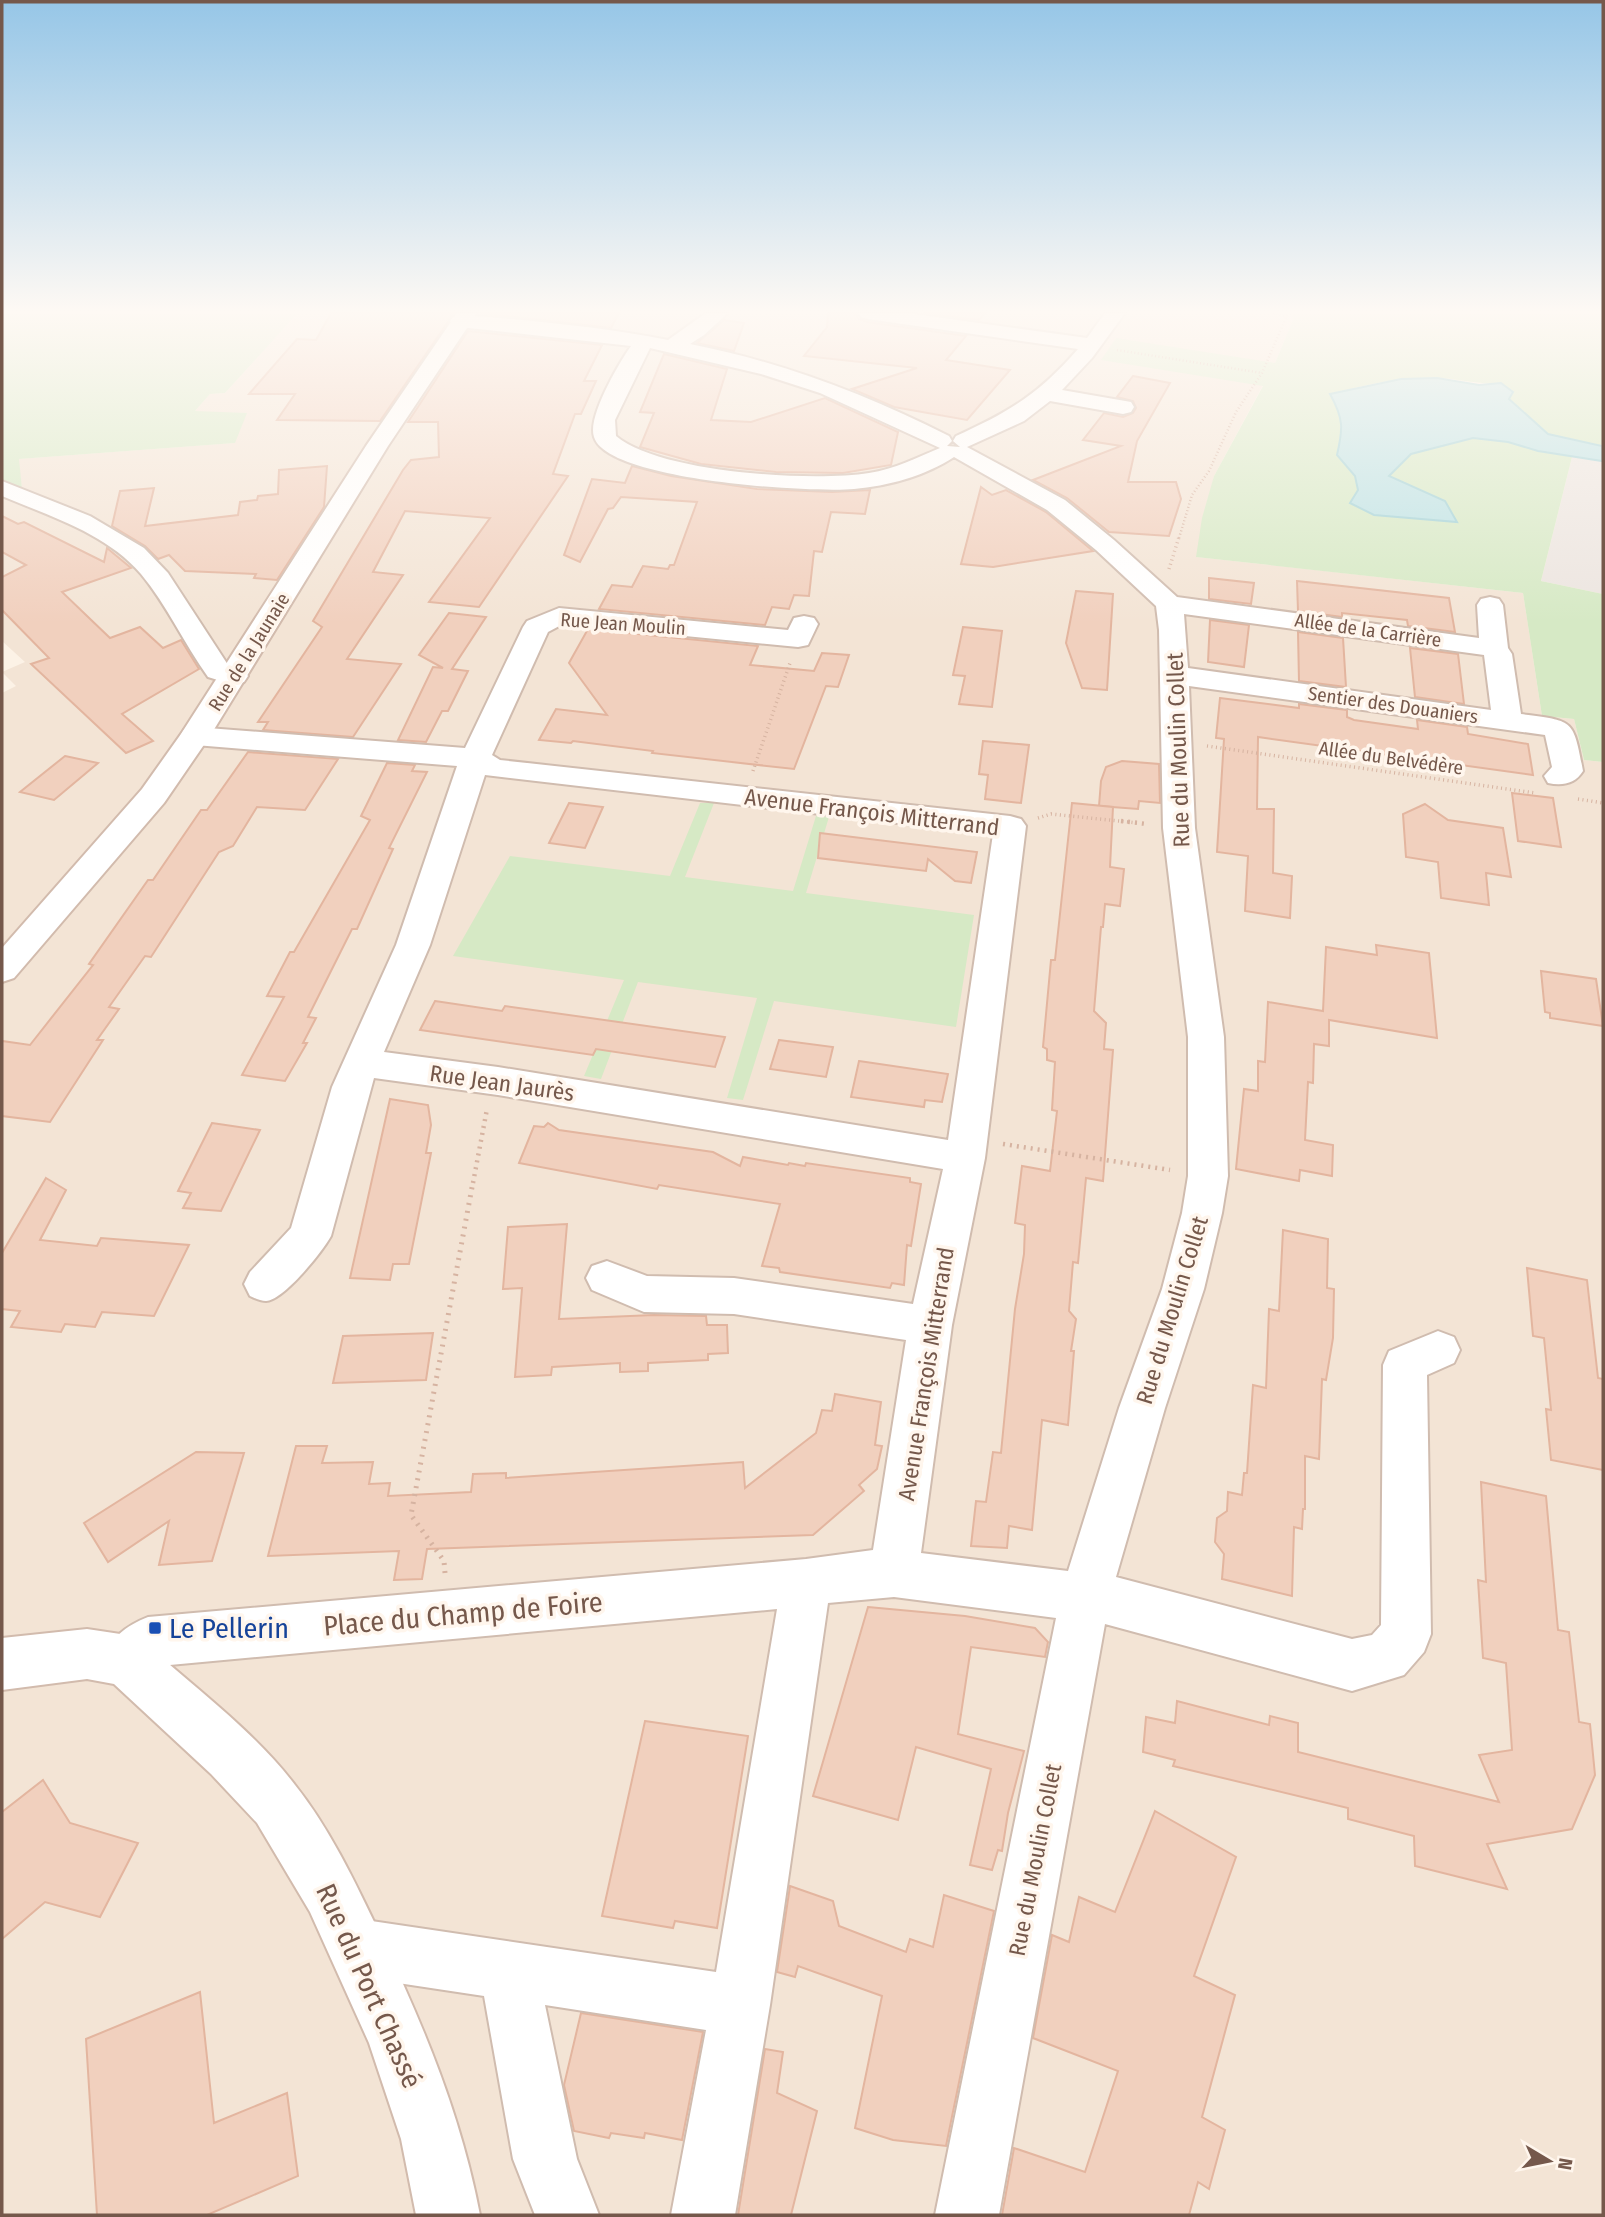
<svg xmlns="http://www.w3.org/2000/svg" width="1605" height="2217" viewBox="0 0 1605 2217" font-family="'Fira Sans Condensed',sans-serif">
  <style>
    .residential { fill: #f3e4d5 }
    .industrial { fill: #ece5e0 }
    .green { fill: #d6e9c5 }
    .water { fill: #bbe2e5; stroke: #a1d2d7; stroke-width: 2 }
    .building { fill: #f1d0be; stroke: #e3b59f; stroke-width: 2 }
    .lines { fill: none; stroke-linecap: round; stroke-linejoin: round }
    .street-casing { stroke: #d0bcaf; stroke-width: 4 }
    .secondary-casing { stroke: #d2bbad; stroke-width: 4 }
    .path-far3 { stroke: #d6b3a1; stroke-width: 2.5; stroke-dasharray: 1 2.5; stroke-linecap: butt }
    .path-far2 { stroke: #d6b3a1; stroke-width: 3.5; stroke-dasharray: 1 3.5; stroke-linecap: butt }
    .path-far1 { stroke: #d6b3a1; stroke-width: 4.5; stroke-dasharray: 2 5; stroke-linecap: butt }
    .path { stroke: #d6b3a1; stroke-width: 5; stroke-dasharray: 2 6; stroke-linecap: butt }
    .street { fill: #fff; fill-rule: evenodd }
    .secondary { fill: #fff; fill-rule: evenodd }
    .transit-dot { fill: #1a4fb4; stroke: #fff6ed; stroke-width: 2.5 }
    .labels { text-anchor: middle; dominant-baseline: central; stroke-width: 7; stroke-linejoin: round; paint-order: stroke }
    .far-street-label { font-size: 19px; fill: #75584b; stroke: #fff6ed }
    .street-label { font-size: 23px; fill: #75584b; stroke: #fff6ed }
    .near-street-label { font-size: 28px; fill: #75584b; stroke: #fff6ed }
    .near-transit-label { font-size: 28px; fill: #164399; stroke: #fff6ed; text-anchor: start }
  </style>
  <rect width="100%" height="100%" fill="#fcf2e6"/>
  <path class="residential" d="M 298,313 L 1293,313 L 1293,320 L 1275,363 L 1214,476 L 1197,557 L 1523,593 L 1542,716 L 1574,719 L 1584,760 L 1603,762 L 1603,2215 L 2,2215 L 2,693 L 16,686 L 2,672 L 25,662 L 2,641 L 2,500 L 22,489 L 18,459 L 234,443 L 194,412 L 210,394 L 225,393 Z"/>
  <path class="industrial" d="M 1602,446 L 1603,446 L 1603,594 L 1541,581 L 1572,457 L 1602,461 Z"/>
  <g class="green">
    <path d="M 2,313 L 298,313 L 225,393 L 210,394 L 195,411 L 247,413 L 235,443 L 19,459 L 22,489 L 2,500 Z"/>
    <path d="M 1293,313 L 1603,313 L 1603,446 L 1548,434 L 1508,398 L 1501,383 C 1478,385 1457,378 1435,378 C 1400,377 1363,384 1331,395 C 1343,417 1342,431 1337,455 L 1355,476 L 1358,490 L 1416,489 L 1389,476 L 1411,454 L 1473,438 L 1508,442 L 1572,457 L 1541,581 L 1603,594 L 1603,762 L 1584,760 L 1574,719 L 1542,716 L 1523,593 L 1196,557 L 1202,518 L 1214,476 L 1263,386 L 1101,360 L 1116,338 L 1275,363 L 1293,320 Z"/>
    <path d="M 700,803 L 714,803 L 685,877 L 793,891 L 816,816 L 829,817 L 806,893 L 974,915 L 956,1027 L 774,1001 L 743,1100 L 727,1098 L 757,998 L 638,982 L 601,1079 L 584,1076 L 624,980 L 453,956 L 510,856 L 670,876 Z"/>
  </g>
  <path class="water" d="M 1437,378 L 1479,385 L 1501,383 L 1513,392 L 1509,399 L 1548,434 L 1602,446 L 1602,461 L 1538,451 L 1508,442 L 1473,438 L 1411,454 L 1389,476 L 1445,501 L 1457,522 L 1374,515 L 1350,503 L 1358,490 L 1355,476 L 1337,455 C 1343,429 1344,419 1330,394 L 1401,379 Z"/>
  <g class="building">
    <path d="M 331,313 L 454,313 L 380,421 L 277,420 L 295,394 L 249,394 L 297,339 L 316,340 Z"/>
    <path d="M 480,313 L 619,313 L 611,328 Z"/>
    <path d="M 828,313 L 855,313 L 859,319 L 867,322 L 966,336 L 946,360 L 1010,370 L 967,420 L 894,407 L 852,389 L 917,368 L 804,356 L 827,327 Z"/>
    <path d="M 923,313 L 985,313 L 979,320 Z"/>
    <path d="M 724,320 L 744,323 L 734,351 L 697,343 Z"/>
    <path d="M 468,331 L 602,345 L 584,381 L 596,381 L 581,414 L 575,414 L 553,474 L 568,476 L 479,607 L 429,602 L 490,518 L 405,511 L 373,572 L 403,575 L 347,659 L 401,664 L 353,737 L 263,730 L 268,722 L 258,722 L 322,627 L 313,621 L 403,470 L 411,460 L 439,457 L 438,422 L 408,422 Z"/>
    <path d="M 664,354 L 727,369 L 711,420 L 751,422 L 825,398 L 898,432 L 891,465 L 843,473 L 776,472 L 701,464 L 640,447 L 654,413 L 640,412 Z"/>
    <path d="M 1133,376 L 1170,383 L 1137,441 L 1128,482 L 1176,482 L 1181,499 L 1169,536 L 1109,532 L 1067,498 L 1033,480 L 1121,446 L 1083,440 L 1104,413 L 1123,417 L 1133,413 L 1136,408 L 1133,401 L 1117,397 Z"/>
    <path d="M 327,466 L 324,507 L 277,580 L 254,578 L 256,574 L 185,571 L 169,555 L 158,559 L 145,546 L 112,526 L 120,491 L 154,488 L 145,526 L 238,515 L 240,502 L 257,500 L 258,496 L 278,494 L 279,470 Z"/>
    <path d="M 632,466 L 671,476 L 757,489 L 832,492 L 870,490 L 865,514 L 831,512 L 822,552 L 814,551 L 809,596 L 794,595 L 789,609 L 772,607 L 765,625 L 599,609 L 612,585 L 632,587 L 643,566 L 668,569 L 670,565 L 674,565 L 697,502 L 621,497 L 613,508 L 608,509 L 580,562 L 564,555 L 592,479 L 625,483 Z"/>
    <path d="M 981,487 L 992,495 L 1006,490 L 1046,512 L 1093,551 L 993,567 L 961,564 Z"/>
    <path d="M 2,516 L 18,524 L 24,522 L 104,562 L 107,548 L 131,568 L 62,592 L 110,638 L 140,627 L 163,648 L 181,640 L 199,669 L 122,714 L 153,741 L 126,753 L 31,664 L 49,658 L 2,610 L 2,577 L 26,565 L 2,552 Z"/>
    <path d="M 1209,578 L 1254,583 L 1251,604 L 1209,599 Z"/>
    <path d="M 1297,581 L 1449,598 L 1455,632 L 1408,626 L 1407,620 L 1342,613 L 1342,617 L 1298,611 Z"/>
    <path d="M 1076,591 L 1113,594 L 1107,690 L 1082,688 L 1066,643 Z"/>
    <path d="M 449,613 L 486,617 L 452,669 L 468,671 L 448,711 L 442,711 L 426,742 L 398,740 L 433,667 L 443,668 L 419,655 Z"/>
    <path d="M 1210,620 L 1249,625 L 1244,667 L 1208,662 Z"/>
    <path d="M 963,627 L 1002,631 L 992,707 L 959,704 L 965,676 L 953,675 Z"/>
    <path d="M 588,629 L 758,646 L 750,665 L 814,671 L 822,653 L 849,655 L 838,687 L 826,686 L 794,769 L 652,753 L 653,751 L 573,741 L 571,743 L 539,740 L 556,709 L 607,715 L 569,663 Z"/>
    <path d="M 1298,632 L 1343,638 L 1346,687 L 1299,681 Z"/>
    <path d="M 1410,648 L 1458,654 L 1464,704 L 1415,697 Z"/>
    <path d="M 1220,698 L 1299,708 L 1299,704 L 1347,710 L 1347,717 L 1354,720 L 1418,729 L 1417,720 L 1467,727 L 1468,734 L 1528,744 L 1533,775 L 1258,737 L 1257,809 L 1274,809 L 1273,873 L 1292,876 L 1290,918 L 1245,911 L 1248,856 L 1217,852 L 1224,739 L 1216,738 Z"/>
    <path d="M 983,741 L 1029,745 L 1021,803 L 985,799 L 988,775 L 979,774 Z"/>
    <path d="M 248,752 L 338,759 L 305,810 L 257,807 L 233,846 L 219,852 L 151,957 L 145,956 L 109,1007 L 119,1009 L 97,1040 L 103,1040 L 50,1122 L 2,1116 L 2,1041 L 30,1045 L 93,965 L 89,964 L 148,880 L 153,880 L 201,810 L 207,810 Z"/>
    <path d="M 65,756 L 98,763 L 54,800 L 20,792 Z"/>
    <path d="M 1122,761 L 1159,764 L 1160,803 L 1139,801 L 1138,809 L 1099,806 L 1101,781 L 1106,767 Z"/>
    <path d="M 387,763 L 415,765 L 412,771 L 427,772 L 389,848 L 393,849 L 357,929 L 352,929 L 308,1017 L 316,1018 L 303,1043 L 307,1043 L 285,1081 L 242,1075 L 284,997 L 267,996 L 290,952 L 294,952 L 370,820 L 361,816 Z"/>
    <path d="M 1512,793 L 1553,798 L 1561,847 L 1518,841 Z"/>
    <path d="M 569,803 L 603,807 L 585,848 L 549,843 Z"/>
    <path d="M 1072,803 L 1113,807 L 1110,867 L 1124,869 L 1120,906 L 1105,904 L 1103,927 L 1101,927 L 1094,1011 L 1106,1023 L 1104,1049 L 1113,1050 L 1103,1181 L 1086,1178 L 1078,1263 L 1073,1262 L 1069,1311 L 1076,1319 L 1071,1351 L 1074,1351 L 1068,1425 L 1042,1420 L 1032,1530 L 1009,1526 L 1007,1548 L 971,1546 L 976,1501 L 986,1502 L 993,1452 L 1001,1453 L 1015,1309 L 1024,1254 L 1025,1225 L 1015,1223 L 1022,1166 L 1050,1171 L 1057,1111 L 1052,1110 L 1055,1062 L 1047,1060 L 1047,1049 L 1043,1047 L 1051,960 L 1055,960 Z"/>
    <path d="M 1425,804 L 1448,820 L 1503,828 L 1511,877 L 1486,873 L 1489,905 L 1441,898 L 1438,862 L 1406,857 L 1403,814 Z"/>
    <path d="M 820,833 L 977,852 L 971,883 L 955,881 L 928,859 L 926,871 L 818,858 Z"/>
    <path d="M 1376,945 L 1429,953 L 1437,1038 L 1329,1020 L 1329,1046 L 1314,1044 L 1313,1083 L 1308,1082 L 1305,1140 L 1333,1145 L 1332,1176 L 1300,1170 L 1299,1181 L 1236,1169 L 1244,1089 L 1258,1091 L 1258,1061 L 1265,1062 L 1268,1002 L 1323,1011 L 1326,947 L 1377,955 Z"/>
    <path d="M 1541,971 L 1596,979 L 1603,1026 L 1550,1018 L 1550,1013 L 1545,1012 Z"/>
    <path d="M 435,1001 L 502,1011 L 505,1006 L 725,1037 L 715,1067 L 596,1049 L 593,1055 L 420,1030 Z"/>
    <path d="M 779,1040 L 833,1047 L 826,1077 L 770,1069 Z"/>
    <path d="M 859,1061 L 948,1074 L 942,1102 L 925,1100 L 924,1107 L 851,1097 Z"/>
    <path d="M 390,1099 L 428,1105 L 431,1125 L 426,1153 L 431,1153 L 409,1264 L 393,1264 L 390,1280 L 350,1278 Z"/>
    <path d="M 212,1123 L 260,1130 L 221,1211 L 183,1208 L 191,1193 L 178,1191 Z"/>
    <path d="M 548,1123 L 559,1130 L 713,1152 L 740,1166 L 743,1157 L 788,1165 L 789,1163 L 805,1166 L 806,1163 L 910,1178 L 910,1182 L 921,1184 L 911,1246 L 907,1245 L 904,1285 L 892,1283 L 890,1288 L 780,1272 L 779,1268 L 762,1266 L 780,1204 L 659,1185 L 657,1189 L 519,1163 L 534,1126 L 544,1127 Z"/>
    <path d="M 46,1178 L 66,1190 L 40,1240 L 97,1246 L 101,1238 L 189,1245 L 154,1316 L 102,1312 L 95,1327 L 65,1324 L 61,1332 L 11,1327 L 20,1311 L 2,1309 L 2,1253 Z"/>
    <path d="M 567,1224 L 559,1319 L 654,1315 L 706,1316 L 707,1325 L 727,1325 L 728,1353 L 708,1354 L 708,1360 L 648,1363 L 648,1371 L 620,1372 L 620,1363 L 552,1367 L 551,1375 L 515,1377 L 522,1288 L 503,1289 L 508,1227 Z"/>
    <path d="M 1283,1230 L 1328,1239 L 1327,1288 L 1334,1289 L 1333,1338 L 1326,1380 L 1322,1379 L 1319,1459 L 1305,1456 L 1305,1509 L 1303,1509 L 1302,1529 L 1294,1527 L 1292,1596 L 1222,1579 L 1224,1554 L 1215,1542 L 1217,1518 L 1227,1511 L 1228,1492 L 1242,1495 L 1244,1473 L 1247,1473 L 1253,1385 L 1266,1388 L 1269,1309 L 1279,1311 Z"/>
    <path d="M 1527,1268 L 1587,1280 L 1598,1378 L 1603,1379 L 1603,1470 L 1551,1460 L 1546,1409 L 1551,1410 L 1544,1338 L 1533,1336 Z"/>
    <path d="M 433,1333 L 426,1380 L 333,1383 L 343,1336 Z"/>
    <path d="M 835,1394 L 881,1402 L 875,1445 L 882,1446 L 877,1469 L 859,1485 L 864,1491 L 813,1535 L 427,1549 L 422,1579 L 394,1580 L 399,1551 L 268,1556 L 296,1446 L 327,1446 L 322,1463 L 373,1462 L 369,1484 L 390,1483 L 388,1496 L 471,1492 L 473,1474 L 506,1473 L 506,1478 L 743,1462 L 745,1488 L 816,1433 L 822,1410 L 832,1411 Z"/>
    <path d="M 196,1452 L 244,1453 L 212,1561 L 159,1565 L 169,1521 L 108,1562 L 84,1523 Z"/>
    <path d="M 1481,1482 L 1546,1496 L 1558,1630 L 1569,1632 L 1579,1722 L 1590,1724 L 1595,1775 L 1572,1829 L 1487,1844 L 1507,1889 L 1415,1866 L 1414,1836 L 1348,1819 L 1348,1808 L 1173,1766 L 1175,1760 L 1143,1752 L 1146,1717 L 1175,1723 L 1177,1701 L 1269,1725 L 1270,1716 L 1298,1723 L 1298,1752 L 1499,1802 L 1479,1755 L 1512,1750 L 1506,1663 L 1483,1658 L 1478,1580 L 1486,1582 Z"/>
    <path d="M 868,1607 L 965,1616 L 1035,1628 L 1048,1642 L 1045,1657 L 971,1647 L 958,1734 L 1024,1751 L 1008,1813 L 1002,1851 L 998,1850 L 992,1870 L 970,1865 L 991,1769 L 916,1747 L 898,1820 L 813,1796 Z"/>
    <path d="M 645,1721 L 748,1736 L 717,1928 L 675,1921 L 673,1928 L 602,1916 Z"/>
    <path d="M 43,1780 L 70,1823 L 138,1843 L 100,1917 L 45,1902 L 2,1939 L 2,1812 Z"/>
    <path d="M 1155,1811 L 1236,1857 L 1194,1976 L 1235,1995 L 1202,2117 L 1225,2130 L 1209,2189 L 1198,2182 L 1189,2215 L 1002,2215 L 1014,2148 L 1085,2172 L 1118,2071 L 1033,2038 L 1052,1935 L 1069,1942 L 1079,1897 L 1115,1912 Z"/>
    <path d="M 790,1886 L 833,1901 L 839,1926 L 906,1952 L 910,1939 L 933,1947 L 944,1895 L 994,1911 L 946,2146 L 893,2140 L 855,2128 L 882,1996 L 798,1966 L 795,1977 L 777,1972 Z"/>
    <path d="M 200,1992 L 214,2123 L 287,2093 L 298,2176 L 207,2215 L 97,2215 L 86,2039 Z"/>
    <path d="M 581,2013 L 703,2032 L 682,2140 L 645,2133 L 644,2138 L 611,2133 L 609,2138 L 574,2131 L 564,2085 Z"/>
    <path d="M 765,2049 L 783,2052 L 777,2093 L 817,2111 L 791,2215 L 738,2215 Z"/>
  </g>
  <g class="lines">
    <defs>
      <g id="street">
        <path d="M 706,313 L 728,313 L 704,335 L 690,344 C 782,362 866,394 949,436 L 952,441 L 947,446 L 960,447 L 953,441 L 956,436 C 1009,412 1039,394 1078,349 L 868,319 L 861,317 L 858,313 L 907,313 L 1087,338 L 1105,313 L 1125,313 L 1092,358 L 1062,390 L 1131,402 L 1134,407 L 1131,412 L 1123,414 L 1050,401 L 1024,421 L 967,447 L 1065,500 L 1114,540 L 1177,597 L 1479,638 L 1477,605 L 1481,599 L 1490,597 L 1499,599 L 1503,605 L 1508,648 L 1512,654 L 1521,714 C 1574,721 1573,718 1583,771 C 1575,784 1562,786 1548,783 L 1544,776 L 1552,767 L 1545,735 L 1189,686 L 1195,828 L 1224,1037 L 1228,1176 L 1222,1213 L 1204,1289 L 1165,1408 L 1116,1577 L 1352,1639 L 1372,1635 L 1381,1625 L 1383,1365 L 1389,1351 L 1438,1331 L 1454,1337 L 1460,1350 L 1454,1363 L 1427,1375 L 1431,1634 L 1424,1652 L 1404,1675 L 1352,1691 L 1105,1624 L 999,2215 L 935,2215 L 1056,1618 L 894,1597 L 828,1603 L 770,2005 L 735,2215 L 671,2215 L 706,2030 L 545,2005 L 577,2159 L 599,2215 L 535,2215 L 513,2159 L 484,1996 L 358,1977 L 337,1969 L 329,1948 L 337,1927 L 358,1919 L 716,1972 L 777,1609 L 159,1666 L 145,1679 L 127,1687 L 109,1679 L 101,1661 C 111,1638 125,1626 148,1617 L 806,1559 L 873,1550 L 906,1340 L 734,1314 L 644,1312 L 592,1290 L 586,1278 L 592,1266 L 607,1261 L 647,1276 L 734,1278 L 913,1304 L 943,1169 L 498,1095 L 374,1078 L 331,1236 C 322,1252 284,1300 266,1301 C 261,1301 254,1298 250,1296 L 244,1284 L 250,1272 L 291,1228 L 332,1087 L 396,945 L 457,766 L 195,745 L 184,742 L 180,736 L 184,730 L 195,727 L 465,748 L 523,627 L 527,621 L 559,608 L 788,630 L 794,618 L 804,616 L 814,618 L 818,624 L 808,645 L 798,647 L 563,624 L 548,632 L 492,755 L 500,760 L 1010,816 L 1021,819 L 1026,826 L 985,1158 L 952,1325 L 921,1553 L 1068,1571 L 1119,1408 L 1162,1289 L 1182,1213 L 1188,1176 L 1188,1037 L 1163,828 L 1159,630 L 1156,606 L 1096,550 L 1047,510 L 954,457 C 925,476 888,486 854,489 C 813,493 607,481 594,437 C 587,417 619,363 631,346 L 460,327 L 453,325 L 450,321 L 453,317 L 460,315 C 530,320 601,327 668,340 ZM 650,348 L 761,374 L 820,393 L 940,448 C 916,458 895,469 869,473 C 812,482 660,473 616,436 L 615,420 ZM 1184,614 L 1484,655 L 1491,710 L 1188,668 ZM 485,775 L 993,834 L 948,1140 L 498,1067 L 384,1052 L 430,945 Z"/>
        <path d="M 2,481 L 90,516 L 144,548 L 168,573 L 228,665 L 244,670 L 248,676 L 244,682 L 234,685 L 208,677 C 184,644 167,605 141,574 C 106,533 49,516 2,496 Z"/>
      </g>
      <g id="secondary">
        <path d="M 457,313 L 477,313 L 388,446 L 210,736 L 164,803 L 14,978 L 2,982 L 2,948 L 142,789 L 181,734 L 366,446 Z"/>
        <path d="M 87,1629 L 127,1635 L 145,1643 C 195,1688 254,1731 295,1785 C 330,1829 355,1882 379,1932 C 423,2024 461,2115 480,2215 L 416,2215 L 401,2139 L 369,2043 L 310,1912 L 257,1823 L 211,1774 L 114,1684 L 87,1679 L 2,1690 L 2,1638 Z"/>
      </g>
    </defs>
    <use href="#street" class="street-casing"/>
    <use href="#secondary" class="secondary-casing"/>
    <g class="path-far3">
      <path d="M 1273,313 L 1288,317"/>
      <path d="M 1117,350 L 1262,373"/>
      <path d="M 1179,538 L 1192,495 L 1209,471 L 1236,412 L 1262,373 L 1288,313"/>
    </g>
    <g class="path-far2">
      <path d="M 1169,569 L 1179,537"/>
      <path d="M 1207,746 L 1535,793"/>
      <path d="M 753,771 L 790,663"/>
      <path d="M 1578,799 L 1603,803"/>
      <path d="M 1038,818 L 1051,814 L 1138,823"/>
    </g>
    <g class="path-far1">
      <path d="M 1121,821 L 1147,824"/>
      <path d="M 1003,1144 L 1170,1170"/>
      <path d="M 473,1183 L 487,1109"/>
    </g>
    <path class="path" d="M 445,1573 L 444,1561 L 411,1515 L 473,1182"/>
    <use href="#street" class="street"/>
    <use href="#secondary" class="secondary"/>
  </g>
  <linearGradient id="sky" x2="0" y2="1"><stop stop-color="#96c6e7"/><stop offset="0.5" stop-color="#fef9f4"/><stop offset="1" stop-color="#fef9f4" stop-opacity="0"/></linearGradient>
  <rect width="1605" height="623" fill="url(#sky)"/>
  <rect class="transit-dot" x="148" y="1621" width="14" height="14" rx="3.5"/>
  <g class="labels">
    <g class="far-street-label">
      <text transform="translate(623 624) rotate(4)">Rue Jean Moulin</text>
      <text transform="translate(1368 630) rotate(8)">Allée de la Carrière</text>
      <text transform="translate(249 652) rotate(-58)">Rue de la Jaunaie</text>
      <text transform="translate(1393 705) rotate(8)">Sentier des Douaniers</text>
      <text transform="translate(1391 758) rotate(8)">Allée du Belvédère</text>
    </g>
    <g class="street-label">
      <text transform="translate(1178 750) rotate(-92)">Rue du Moulin Collet</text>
      <text transform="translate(872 812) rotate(7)">Avenue François Mitterrand</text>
      <text transform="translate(502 1083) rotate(8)">Rue Jean Jaurès</text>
      <text transform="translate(1172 1310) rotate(-73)">Rue du Moulin Collet</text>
      <text transform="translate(926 1374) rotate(-81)">Avenue François Mitterrand</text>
      <text transform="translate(1035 1860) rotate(-79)">Rue du Moulin Collet</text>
    </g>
    <g class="near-street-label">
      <text transform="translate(463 1614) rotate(-5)">Place du Champ de Foire</text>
      <text transform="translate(369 1986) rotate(66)">Rue du Port Chassé</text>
    </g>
    <g class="near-transit-label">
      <text x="169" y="1628">Le Pellerin</text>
    </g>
  </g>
  <rect width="1605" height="2217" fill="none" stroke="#75584b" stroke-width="7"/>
  <g transform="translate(1549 2161) rotate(100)" stroke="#fff6ed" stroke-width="5" paint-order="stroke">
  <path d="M0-5L12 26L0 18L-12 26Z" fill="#75584b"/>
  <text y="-10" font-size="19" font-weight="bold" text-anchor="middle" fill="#75584b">N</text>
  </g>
</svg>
